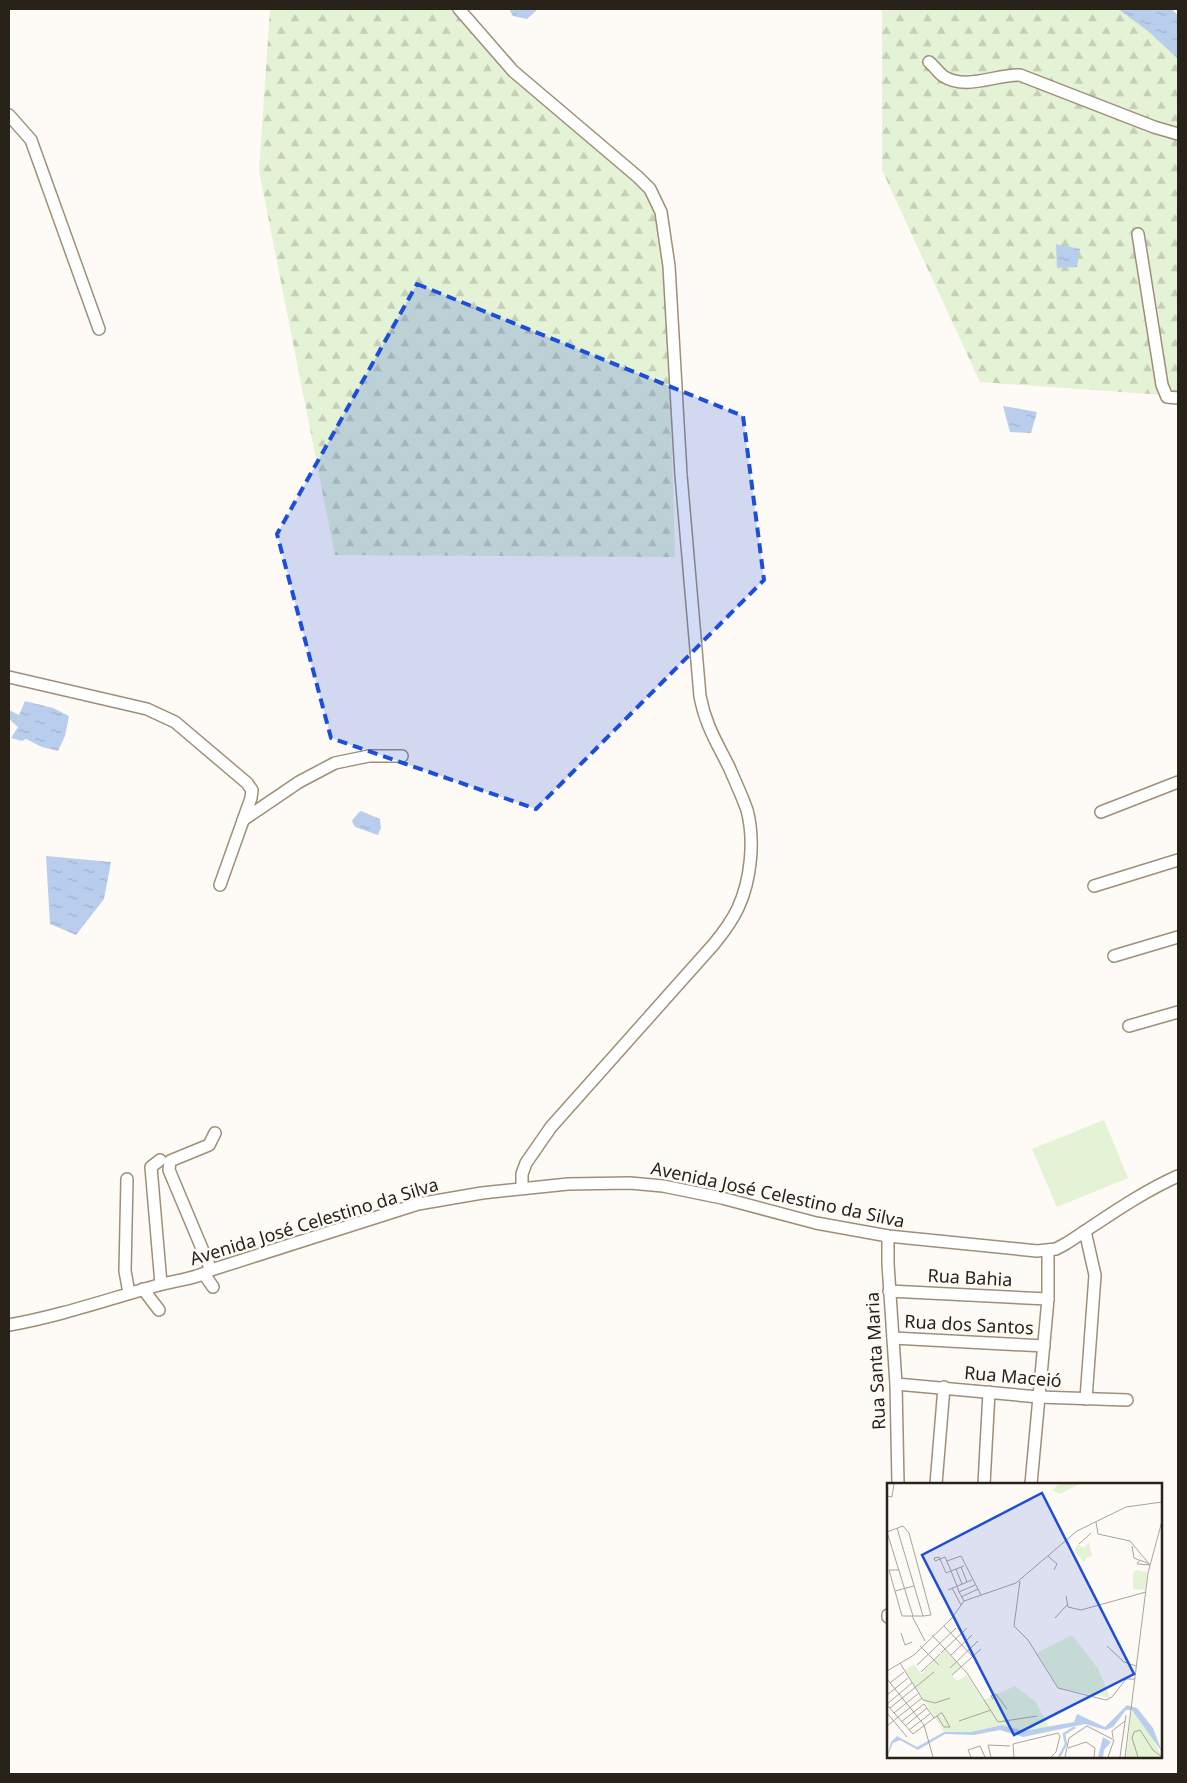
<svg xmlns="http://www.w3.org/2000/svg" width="1187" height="1783" viewBox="0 0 1187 1783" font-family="'Noto Sans',sans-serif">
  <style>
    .forest { fill: url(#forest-firs) }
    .pitch { fill: #e4f2d5 }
    .water { fill: url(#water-ripples) }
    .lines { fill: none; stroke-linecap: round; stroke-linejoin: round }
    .minor-casing { stroke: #9f8f78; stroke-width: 14 }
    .minor { stroke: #fff; stroke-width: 11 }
    .marked { fill: #1d4ed8; fill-opacity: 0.2; stroke: #1d4ed8; stroke-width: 4; stroke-dasharray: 10 6; stroke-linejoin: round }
    .labels { text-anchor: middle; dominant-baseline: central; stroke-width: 5; stroke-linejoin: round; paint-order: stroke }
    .street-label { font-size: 18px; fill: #292219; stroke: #fefaf5 }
    .inset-river { fill: none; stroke: #b9ceed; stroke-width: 2.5 }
    .inset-road { fill: none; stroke: #a9a49d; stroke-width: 1 }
    .view { fill: #1d4ed8; fill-opacity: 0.15; stroke: #1d4ed8; stroke-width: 2.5 }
    .inset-edge { fill: none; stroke: #292219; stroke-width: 2.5 }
  </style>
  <defs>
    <pattern id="forest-firs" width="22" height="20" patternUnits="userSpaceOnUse" patternTransform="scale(1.25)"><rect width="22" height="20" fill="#e4f2d5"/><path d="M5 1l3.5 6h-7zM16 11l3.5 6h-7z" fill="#c4cfb6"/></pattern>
    <pattern id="water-ripples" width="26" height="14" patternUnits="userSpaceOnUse" patternTransform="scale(1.25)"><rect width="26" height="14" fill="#b9ceed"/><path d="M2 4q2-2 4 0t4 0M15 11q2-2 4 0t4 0" fill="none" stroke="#9fb1cb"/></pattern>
  </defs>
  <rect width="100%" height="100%" fill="#fefaf5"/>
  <g class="forest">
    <path d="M 270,9 L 456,9 L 500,64 L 647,191 L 659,217 L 668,309 L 675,557 L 335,555 L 259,171 Z"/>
    <path d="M 882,9 L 1118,9 L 1148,30 L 1178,59 L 1178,396 L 980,382 L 882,170 Z"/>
  </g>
  <path class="pitch" d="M 1104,1120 L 1128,1178 L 1057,1207 L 1032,1149 Z"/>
  <g class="water">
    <path d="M 509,9 L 538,9 L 527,19 L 513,16 Z"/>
    <path d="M 1118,9 L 1171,9 L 1178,15 L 1178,59 L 1148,31 Z"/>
    <path d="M 1056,244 L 1080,249 L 1077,267 L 1057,268 Z"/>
    <path d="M 1003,406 L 1037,412 L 1031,433 L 1010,432 Z"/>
    <path d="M 25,701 L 53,708 L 69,716 L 65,736 L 58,751 L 42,747 L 26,739 L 22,741 L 11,738 L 18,727 L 9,719 L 9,710 L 19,715 Z"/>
    <path d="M 361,811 L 380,819 L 381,828 L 378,835 L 355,827 L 352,821 L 358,813 Z"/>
    <path d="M 46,856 L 111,862 L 104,899 L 76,935 L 50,924 Z"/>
  </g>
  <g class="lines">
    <defs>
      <g id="minor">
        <path d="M 459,9 L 513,71 L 638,177 L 650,189 L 661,212 L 669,266 L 681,475 L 700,696 C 705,724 717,743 729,767 C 735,781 742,796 747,810 C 755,840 751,880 738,908 C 732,921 723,933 714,944 L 551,1127 L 526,1163 L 522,1174 L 522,1188"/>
        <path d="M 929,62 C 934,66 938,72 943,76 C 966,91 996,74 1020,75 L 1154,127 L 1178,134"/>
        <path d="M 9,115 L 31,140 L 99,329"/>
        <path d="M 1138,234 L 1162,385 L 1167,397 L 1178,398"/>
        <path d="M 9,677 L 147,709 L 175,722 L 247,783 L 252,790 L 251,798 L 220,885"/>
        <path d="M 1101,812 L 1178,782"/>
        <path d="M 243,820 L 299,782 L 335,763 L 369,756 L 402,756"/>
        <path d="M 1094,886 L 1178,860"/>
        <path d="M 1114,956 L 1178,937"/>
        <path d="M 1129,1026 L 1178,1012"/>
        <path d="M 160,1160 L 151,1167 L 161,1284"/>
        <path d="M 127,1179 L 125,1271 L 129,1293"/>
        <path d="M 1085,1231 L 1095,1275 L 1086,1399"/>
        <path d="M 888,1236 L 888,1264 L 896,1384 L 898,1484"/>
        <path d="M 211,1270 L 169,1170 L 170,1161 L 209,1145 L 215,1133"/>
        <path d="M 204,1274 L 213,1287"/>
        <path d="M 143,1289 L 159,1310"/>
        <path d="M 889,1291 L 1048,1299"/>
        <path d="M 9,1325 C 60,1316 109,1299 159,1285 C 176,1280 196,1279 211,1270 L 418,1204 L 482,1193 L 568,1184 L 630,1183 L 663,1186 L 722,1198 L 816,1223 L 888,1236 L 1037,1251 L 1056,1249 L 1067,1243 C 1104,1219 1138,1194 1178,1176"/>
        <path d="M 893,1338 L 1044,1346"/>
        <path d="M 896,1384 L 1039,1397 L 1127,1400"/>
        <path d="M 936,1484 L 944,1387"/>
        <path d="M 984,1484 L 989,1392"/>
        <path d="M 1031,1484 L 1048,1299 L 1048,1251"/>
        <path d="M 888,1615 L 888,1617"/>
      </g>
    </defs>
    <use href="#minor" class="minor-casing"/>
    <use href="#minor" class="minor"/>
  </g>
  <path class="marked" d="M 417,284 L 743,416 L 764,580 L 536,809 L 331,738 L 277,534 Z"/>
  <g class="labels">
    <g class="street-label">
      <text transform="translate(778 1194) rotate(12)">Avenida José Celestino da Silva</text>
      <text transform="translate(314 1221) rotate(-17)">Avenida José Celestino da Silva</text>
      <text transform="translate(970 1277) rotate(3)">Rua Bahia</text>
      <text transform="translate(969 1324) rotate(3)">Rua dos Santos</text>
      <text transform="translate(875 1361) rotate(-93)">Rua Santa Maria</text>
      <text transform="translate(1013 1376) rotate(5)">Rua Maceió</text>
    </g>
  </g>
  <g transform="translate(887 1483)">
    <rect width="275" height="275" fill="#fefaf5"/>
    <path d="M 172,1 L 192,1 L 173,11 L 165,7 ZM 202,59 L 205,73 L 199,75 L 197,80 L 187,67 L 191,61 L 196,65 ZM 249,87 L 260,89 L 258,107 L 246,106 L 246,90 ZM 185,152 L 212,187 L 223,215 L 172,205 L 150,170 ZM 58,167 L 74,184 L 65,192 L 70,198 L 80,192 L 96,217 L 128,203 L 149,219 L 162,244 L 136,248 L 115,242 L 84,249 L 57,249 L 18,187 L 27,181 L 34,191 ZM 245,227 L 263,250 L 275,274 L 239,274 Z" fill="#e4f2d5"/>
    <path d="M 240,222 L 250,225 L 266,245 L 275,269 L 245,227 L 239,227 L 226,244 L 219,247 L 198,241 L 136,254 L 113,247 L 87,252 L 58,251 L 31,267 L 13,257 L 6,260 L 0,274 L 4,259 L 10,253 L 30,264 L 57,249 L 84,249 L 115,242 L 137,248 L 187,239 L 190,231 L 218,244 ZM 216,254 L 224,259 L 217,267 L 216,274 L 211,274 Z" fill="#b9ceed"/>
    <path class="inset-river" d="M 172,274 L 179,261 L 177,251 L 188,244"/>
    <path class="inset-road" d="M 0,13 L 5,14 L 7,1M 209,39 L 211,51 L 243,58 L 263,82M 10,45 L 36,133M 192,61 L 204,50M 245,63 L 247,75 L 252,77M 161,73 L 170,81 L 167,87M 253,77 L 260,80 L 263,82 L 250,81 ZM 60,78 L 74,73 L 94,112M 74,84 L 80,99M 69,86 L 75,101M 12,87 L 2,87 L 15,133 L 36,133 L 44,132 L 22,50 L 16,43 L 0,49 L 26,133M 133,98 L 127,143 L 141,157 L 171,205 L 219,217 L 225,214 L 239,196 L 248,196M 65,105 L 74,122M 61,107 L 85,97M 8,108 L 27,103M 72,109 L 88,102M 179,113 L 181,124 L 194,127 L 259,109M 74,114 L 91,106M 77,118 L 72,109 L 70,103 L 62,83 L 58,74 L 48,78 L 47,75 L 52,74 L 53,76 L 59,90 L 69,86 L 77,83M 25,133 L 38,158M 168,135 L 181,121M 57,143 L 86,174M 14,150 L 18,162 L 25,159M 45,152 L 80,190 L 111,239 L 150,233M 33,163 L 52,182M 220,163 L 237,179 L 249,183M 54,170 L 80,145M 64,172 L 85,152M 13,180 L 36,217 L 48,220 L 63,215M 30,182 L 69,145M 63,185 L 91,158M 0,188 L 27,172 L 65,135 L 77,118 L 129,100 L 190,48 L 239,24 L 275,19M 34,189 L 53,171M 65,192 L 94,166M 0,196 L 37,242 L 46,274M 3,200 L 17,189M 0,212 L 21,195M 106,216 L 104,213 L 109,211 L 120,226M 0,221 L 25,200M 0,222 L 26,251 L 47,235 L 50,233 L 54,230 L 55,230 L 63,244 L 57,244 L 50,233M 3,225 L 47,189M 0,230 L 20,254M 7,230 L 32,210M 72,238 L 104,227M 14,239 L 37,221 L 47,235M 0,243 L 35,215M 18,243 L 40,225M 22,247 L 44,230M 226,255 L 225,248 L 238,238M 181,265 L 199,259 L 208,265 L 207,274M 84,274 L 81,267 L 93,263 L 98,274M 104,274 L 101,262 L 123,263M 127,274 L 126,261 L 171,250 L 173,253 L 169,269 L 164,274M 178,274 L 182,255 L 200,243 L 227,257 L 221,274M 233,274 L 239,232M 238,274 L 261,90 L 275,38M 251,274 L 245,255 L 247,249 L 253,247 L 266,267 L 275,274"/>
    <path class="view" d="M 155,10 L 247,191 L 127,252 L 35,72 Z"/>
    <rect width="275" height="275" class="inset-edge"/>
  </g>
  <rect width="1187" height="1783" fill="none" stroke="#292219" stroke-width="20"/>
</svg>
